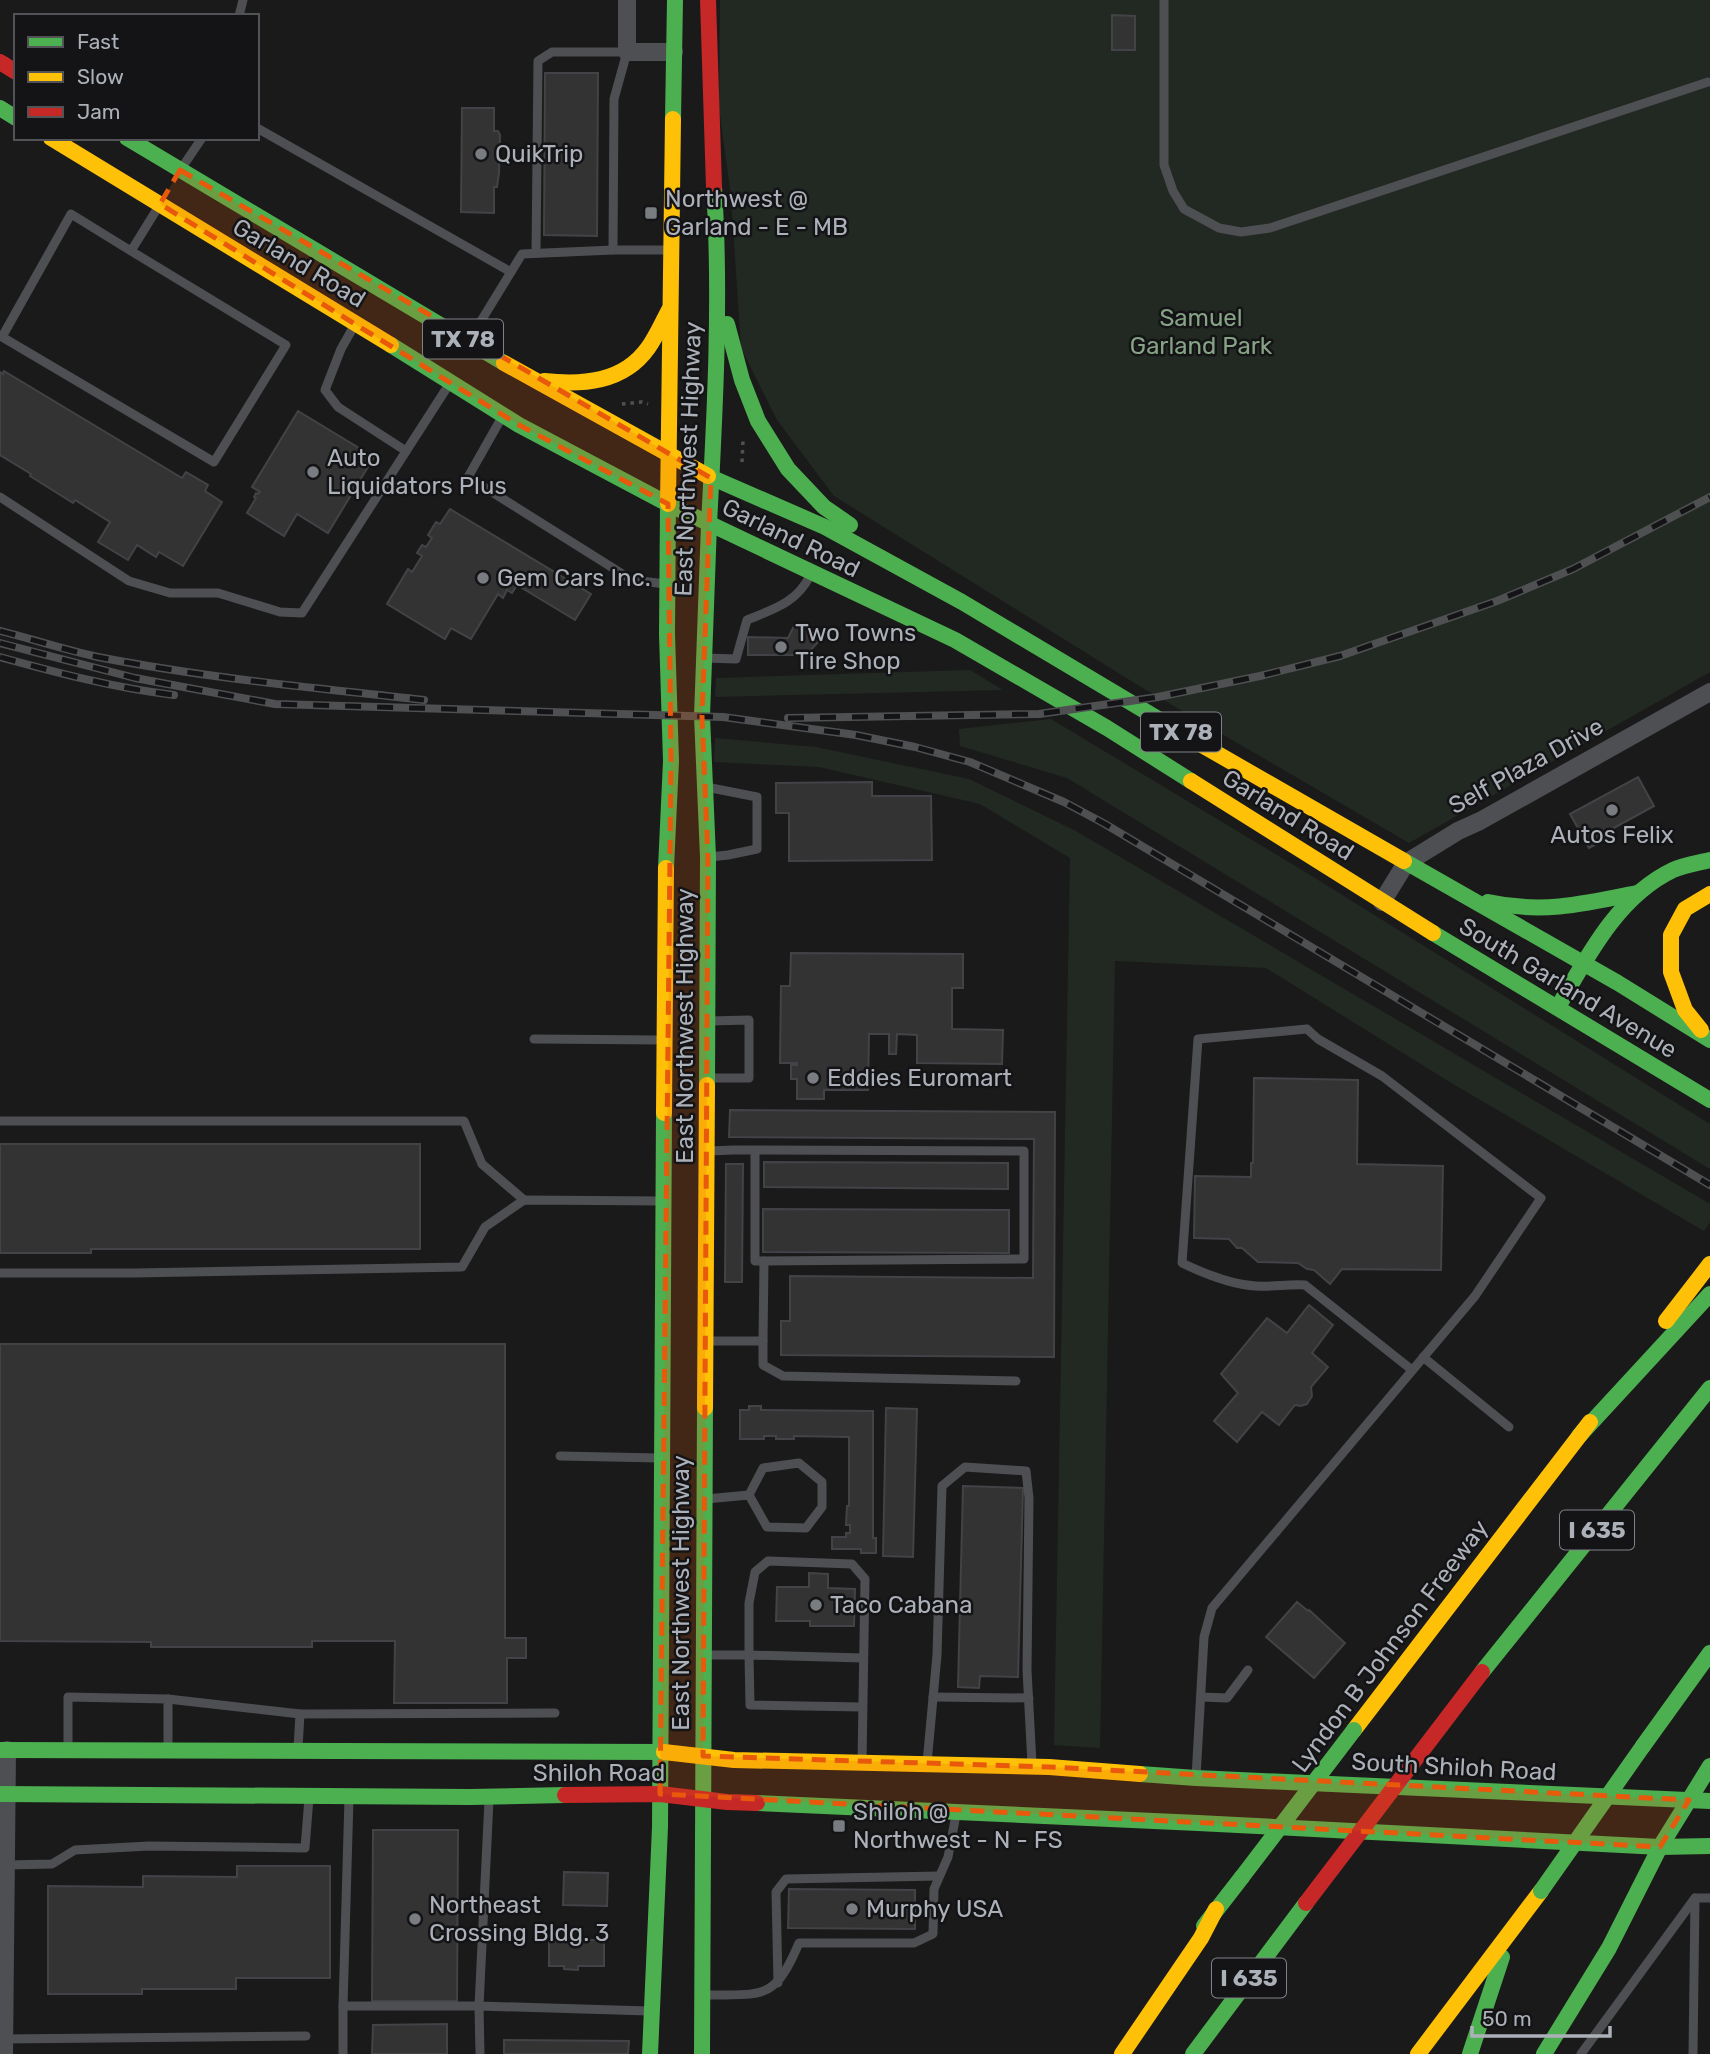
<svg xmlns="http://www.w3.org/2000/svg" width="1710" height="2054" viewBox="0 0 1710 2054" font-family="Rubik,sans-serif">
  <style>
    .green { fill: #222922 }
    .building { fill: #333334; stroke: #424346; stroke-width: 2 }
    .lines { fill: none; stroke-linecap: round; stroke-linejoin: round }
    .path { stroke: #505153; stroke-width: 3.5; stroke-dasharray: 3.5 5; stroke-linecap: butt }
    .lane { stroke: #4e4f53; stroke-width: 9 }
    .street { stroke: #4e4f53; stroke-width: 18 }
    .fast { stroke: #4caf50; stroke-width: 16 }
    .slow { stroke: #ffc107; stroke-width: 16 }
    .jam { stroke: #c62828; stroke-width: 16 }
    .rail-casing { stroke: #4e5052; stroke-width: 8 }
    .rail { stroke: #141416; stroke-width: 5; stroke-dasharray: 16; stroke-linecap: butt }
    .fast-bridge { stroke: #4caf50; stroke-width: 16 }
    .jam-bridge { stroke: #c62828; stroke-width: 16 }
    .marked { fill: #e8590c; fill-opacity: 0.2; stroke: #e8590c; stroke-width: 5; stroke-dasharray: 14 9; stroke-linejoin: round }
    .poi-dot { fill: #797c81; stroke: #141416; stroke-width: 2.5 }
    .labels { text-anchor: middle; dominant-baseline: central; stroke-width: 5; stroke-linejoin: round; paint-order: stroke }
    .shield { fill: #141416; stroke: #7e8288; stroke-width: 2 }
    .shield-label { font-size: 23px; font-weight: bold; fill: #acb1b9 }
    .poi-label { font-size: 24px; fill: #acb1b9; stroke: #141416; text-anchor: start }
    .street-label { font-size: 24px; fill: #acb1b9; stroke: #141416 }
    .park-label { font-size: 24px; fill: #86a385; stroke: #141416 }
  </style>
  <rect width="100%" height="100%" fill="#1a1a1a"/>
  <g class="green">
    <path d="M 720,0 L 1710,0 L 1710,672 L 1409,843 L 1136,684 L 834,496 L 777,420 L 741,348 L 731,196 L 719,108 Z"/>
    <path d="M 970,670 L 1003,690 L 715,697 L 716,678 Z"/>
    <path d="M 1051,719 L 1307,873 L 1710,1124 L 1710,1169 L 1067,778 L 960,746 L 959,729 Z"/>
    <path d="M 715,738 L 816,747 L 969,779 L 1076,831 L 1710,1204 L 1710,1222 L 1704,1231 L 1453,1084 L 1266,968 L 1115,961 L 1100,1748 L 1054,1745 L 1070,858 L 980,804 L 819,767 L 714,762 Z"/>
  </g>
  <g class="building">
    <path d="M 1112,15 L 1135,16 L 1135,50 L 1112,50 Z"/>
    <path d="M 545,73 L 598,73 L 597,236 L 544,235 Z"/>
    <path d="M 462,108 L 494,108 L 494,131 L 498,131 L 500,135 L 499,173 L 497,187 L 494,187 L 494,213 L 461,212 Z"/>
    <path d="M 4,371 L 182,478 L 186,472 L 208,485 L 205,491 L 222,502 L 183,566 L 159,552 L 156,557 L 137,545 L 128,560 L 98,542 L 110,522 L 75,500 L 73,503 L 30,476 L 31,474 L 0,455 L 0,372 L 3,374 Z"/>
    <path d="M 298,411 L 374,457 L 328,533 L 297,514 L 284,536 L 247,513 L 256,498 L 254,497 L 256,493 L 258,494 L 260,492 L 252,487 Z"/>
    <path d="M 450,509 L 591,594 L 575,620 L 517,585 L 512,593 L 507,590 L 503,598 L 498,594 L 471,639 L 451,628 L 445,639 L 387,604 L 408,569 L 412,572 L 422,556 L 417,553 L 422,545 L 426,547 L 432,538 L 428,535 L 436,522 L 440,524 Z"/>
    <path d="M 795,624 L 821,639 L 806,655 L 748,655 L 748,637 L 788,638 Z"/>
    <path d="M 1638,777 L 1654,806 L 1601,835 L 1604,840 L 1589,848 L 1570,814 Z"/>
    <path d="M 872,782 L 872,796 L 931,796 L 932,860 L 789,861 L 789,813 L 776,813 L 776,783 Z"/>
    <path d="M 791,953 L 963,954 L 963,988 L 952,988 L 952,1029 L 1003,1030 L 1002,1064 L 917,1063 L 917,1035 L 897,1034 L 896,1054 L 889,1054 L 889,1034 L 869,1034 L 868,1090 L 824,1090 L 824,1099 L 797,1099 L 797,1079 L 791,1079 L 791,1065 L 797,1065 L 797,1063 L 780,1063 L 781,986 L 790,986 Z"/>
    <path d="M 1254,1078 L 1358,1080 L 1357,1164 L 1443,1166 L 1441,1270 L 1342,1269 L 1330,1284 L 1314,1270 L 1307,1269 L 1298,1263 L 1258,1262 L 1242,1248 L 1237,1248 L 1229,1239 L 1194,1238 L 1195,1176 L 1251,1177 L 1251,1163 L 1253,1163 Z"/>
    <path d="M 730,1110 L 1055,1112 L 1054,1357 L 781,1355 L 781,1321 L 790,1321 L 790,1276 L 1033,1278 L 1034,1139 L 729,1137 Z"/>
    <path d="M 0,1144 L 420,1144 L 420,1249 L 91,1249 L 91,1253 L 0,1253 Z"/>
    <path d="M 764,1162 L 1008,1163 L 1008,1189 L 764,1187 Z"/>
    <path d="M 726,1164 L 743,1164 L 742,1282 L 725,1282 Z"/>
    <path d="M 763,1209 L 1009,1210 L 1009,1253 L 763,1252 Z"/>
    <path d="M 1309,1305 L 1333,1325 L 1312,1353 L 1328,1367 L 1311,1387 L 1312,1396 L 1307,1404 L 1301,1406 L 1295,1405 L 1279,1425 L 1262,1412 L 1237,1442 L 1214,1421 L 1238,1393 L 1221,1374 L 1267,1318 L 1287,1333 Z"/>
    <path d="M 0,1344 L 505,1344 L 505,1638 L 526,1638 L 526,1658 L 507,1658 L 507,1703 L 394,1703 L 395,1641 L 312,1641 L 312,1647 L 151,1647 L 151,1642 L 0,1641 Z"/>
    <path d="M 749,1406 L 761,1406 L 761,1410 L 873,1411 L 873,1538 L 876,1538 L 876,1553 L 861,1553 L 861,1549 L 832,1549 L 832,1537 L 846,1537 L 846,1533 L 850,1533 L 850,1525 L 846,1525 L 847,1506 L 849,1506 L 849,1437 L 794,1436 L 794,1439 L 776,1439 L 776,1436 L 764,1436 L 764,1439 L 740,1439 L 740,1410 L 749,1410 Z"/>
    <path d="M 886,1408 L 917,1409 L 913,1557 L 883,1556 Z"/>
    <path d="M 963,1486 L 1023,1488 L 1018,1677 L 980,1676 L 979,1688 L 958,1687 Z"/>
    <path d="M 809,1573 L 828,1574 L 828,1588 L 855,1589 L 854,1626 L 810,1626 L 810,1621 L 776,1621 L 777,1587 L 809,1587 Z"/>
    <path d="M 1297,1602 L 1308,1611 L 1309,1610 L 1345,1643 L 1314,1678 L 1266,1637 Z"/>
    <path d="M 373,1830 L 458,1830 L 457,2001 L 372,2001 Z"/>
    <path d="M 237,1866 L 330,1866 L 330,1978 L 236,1978 L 236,1989 L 142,1989 L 142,1994 L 48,1994 L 48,1886 L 143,1887 L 143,1876 L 237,1877 Z"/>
    <path d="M 564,1872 L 608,1873 L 607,1906 L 563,1905 Z"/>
    <path d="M 789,1889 L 915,1890 L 915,1929 L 788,1928 Z"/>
    <path d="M 549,1940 L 604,1940 L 604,1966 L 578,1966 L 578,1970 L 564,1969 L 564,1966 L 549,1966 Z"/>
    <path d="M 447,2024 L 447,2054 L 372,2054 L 373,2025 Z"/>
    <path d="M 504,2040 L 629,2041 L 628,2054 L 504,2054 Z"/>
  </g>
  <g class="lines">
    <g class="path">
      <path d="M 622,404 L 642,402 L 648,404"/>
      <path d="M 742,462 L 743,440"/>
    </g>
    <g class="lane">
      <path d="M 1164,0 L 1164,165 L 1173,191 L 1184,209 L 1219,228 L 1241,232 L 1270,228 L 1708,82"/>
      <path d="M 239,16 L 243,0"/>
      <path d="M 257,128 L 511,272"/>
      <path d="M 183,166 L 202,138"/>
      <path d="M 131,251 L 71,214 L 2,337 L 214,462 L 286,345 L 131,251 L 157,209"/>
      <path d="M 536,253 L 538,61 L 552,52 L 627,52 L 614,99 L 613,250 L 667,250"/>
      <path d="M 354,326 L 341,349 L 325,390 L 338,407 L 406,451"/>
      <path d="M 470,339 L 522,254 L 613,250"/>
      <path d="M 502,417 L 468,477 L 632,580 L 666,584"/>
      <path d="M 0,497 L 129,581 L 170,593 L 218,593 L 280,612 L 302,613 L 448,386"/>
      <path d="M 705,658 L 736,659 L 747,620 C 774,609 796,603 810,576"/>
      <path d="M 706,787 L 757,797 L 757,849 L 728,855 L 710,857"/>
      <path d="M 709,1021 L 749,1020 L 749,1078 L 711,1078"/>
      <path d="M 534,1039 L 661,1040"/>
      <path d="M 0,1121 L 464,1121 L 482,1164 L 524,1200"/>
      <path d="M 708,1151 L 734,1150 L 1024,1151 L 1024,1259 L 755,1261 L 755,1150"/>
      <path d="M 0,1273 L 135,1273 L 462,1267 L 485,1227 L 524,1200 L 663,1201"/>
      <path d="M 709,1341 L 763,1341 L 764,1261"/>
      <path d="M 763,1341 L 763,1365 L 783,1376 L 1016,1381"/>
      <path d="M 1423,1357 L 1509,1427"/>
      <path d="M 560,1456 L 659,1458"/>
      <path d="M 706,1499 L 749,1495 L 763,1468 L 799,1463 L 822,1482 L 822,1507 L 806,1528 L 767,1527 L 749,1495"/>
      <path d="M 706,1655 L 749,1655 L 749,1603 L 755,1572 L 768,1561 L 852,1564 L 865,1579 L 862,1761"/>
      <path d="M 933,1697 L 1029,1698"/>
      <path d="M 1201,1697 L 1227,1698 L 1248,1670"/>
      <path d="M 168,1699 L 300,1714 L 298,1748"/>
      <path d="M 862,1707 L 750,1705 L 749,1655 L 863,1658"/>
      <path d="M 300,1714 L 555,1713"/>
      <path d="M 68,1749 L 68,1697 L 168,1699 L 168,1747"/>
      <path d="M 927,1763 L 937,1655 L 942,1486 L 965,1467 L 1026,1471 L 1029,1498 L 1027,1670 L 1032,1764"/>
      <path d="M 1196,1777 L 1204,1637 L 1212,1608 L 1475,1296 L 1541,1198 L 1382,1076 L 1318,1039 L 1307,1029 L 1198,1039 L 1182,1263 C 1203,1273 1232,1285 1256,1286 C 1272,1287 1289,1284 1305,1285 L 1412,1370"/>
      <path d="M 6,1865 L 52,1864 L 75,1850 L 149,1846 L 305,1848 L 309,1798"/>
      <path d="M 778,1983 L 776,1892 L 786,1879 L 939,1876"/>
      <path d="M 704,1995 C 763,1994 774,2002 799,1943 L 914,1943 L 933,1934 L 934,1889 L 948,1857 L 956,1815"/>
      <path d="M 343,2006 L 349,1798"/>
      <path d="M 4,2039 L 306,2036"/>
      <path d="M 343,2054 L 343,2006 L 479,2006 L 489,1800"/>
      <path d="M 480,2054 L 479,2006 L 649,2011"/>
      <path d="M 1581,2054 L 1695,1898"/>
      <path d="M 1693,2054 L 1695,1898 L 1710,1898"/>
    </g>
    <g class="street">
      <path d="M 627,0 L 627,52 L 674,52"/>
      <path d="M 1382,902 L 1406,863 L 1458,831 L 1480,821 L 1710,692"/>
      <path d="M 4,2054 L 7,1750"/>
    </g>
    <g class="fast">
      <path d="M 0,108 L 16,118"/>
      <path d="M 673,119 L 675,0"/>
      <path d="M 127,138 L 504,363"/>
      <path d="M 727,324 L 742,380 L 758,421 L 788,469 L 824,507 L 850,525"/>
      <path d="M 391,345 L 519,425 L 668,504 L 955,640 L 1107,728 L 1191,781"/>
      <path d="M 708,476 L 825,527 L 962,602 L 1202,745"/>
      <path d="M 709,524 C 715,412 721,299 714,187"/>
      <path d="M 1404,861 L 1618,983 L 1710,1040"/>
      <path d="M 666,868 L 671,761 L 667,634 L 668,504"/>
      <path d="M 1488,902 C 1542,914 1584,904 1637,893"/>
      <path d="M 1433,933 L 1710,1100"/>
      <path d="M 1558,1007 C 1587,957 1618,896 1673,870 C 1684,865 1698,863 1710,860"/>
      <path d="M 707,1085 L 708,857 L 702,716 L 709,524"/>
      <path d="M 1579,1436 L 1710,1294"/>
      <path d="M 1482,1672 L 1710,1388"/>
      <path d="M 1643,1746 L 1710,1653"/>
      <path d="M 0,1750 L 664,1752"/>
      <path d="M 1140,1774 L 1196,1778 L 1710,1801"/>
      <path d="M 0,1794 L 470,1797 L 565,1795"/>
      <path d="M 757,1803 L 1198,1823 L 1660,1847 L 1710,1846"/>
      <path d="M 1204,1926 L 1242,1877"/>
      <path d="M 650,2054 L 660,1827 L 664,1113"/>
      <path d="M 702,2054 L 705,1408"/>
      <path d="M 1193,2054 L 1306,1903"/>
      <path d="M 1470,2054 L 1502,1957"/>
      <path d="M 1544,2054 L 1609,1948 L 1660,1847 L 1710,1766"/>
    </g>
    <g class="slow">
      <path d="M 51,138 L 391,345"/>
      <path d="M 504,363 L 708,476"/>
      <path d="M 544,381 C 582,385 623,383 648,348 C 656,337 662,323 669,310"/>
      <path d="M 668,504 L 673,119"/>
      <path d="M 1202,745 L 1404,861"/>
      <path d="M 1191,781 L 1433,933"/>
      <path d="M 1701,1030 L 1685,1010 L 1671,972 L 1671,935 L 1685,909 L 1710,894"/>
      <path d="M 664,1113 L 666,868"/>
      <path d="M 1666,1321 L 1710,1264"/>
      <path d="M 705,1408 L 707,1085"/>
      <path d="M 1354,1730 L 1590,1422"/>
      <path d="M 664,1752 L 734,1760 L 1049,1767 L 1140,1774"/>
      <path d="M 1122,2054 L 1201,1938 L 1216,1909"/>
      <path d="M 1418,2054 L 1541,1891"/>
    </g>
    <g class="jam">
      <path d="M 708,0 L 714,187"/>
      <path d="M 0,62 L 16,72"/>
      <path d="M 565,1795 L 660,1794 L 727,1802 L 757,1803"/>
    </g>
    <defs>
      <g id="rail">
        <path d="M 0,631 C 32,639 65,650 98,657 C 206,678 315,688 424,700"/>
        <path d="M 0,643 L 135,678 L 275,704 L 723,717 L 856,735 L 915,747 L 970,762 L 1064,802 L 1105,824 L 1710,1185"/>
        <path d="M 0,657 C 58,673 115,688 174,695"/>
        <path d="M 788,718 L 1039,714 L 1158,697 L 1260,676 L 1340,656 L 1497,601 L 1573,569 L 1710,497"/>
      </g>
    </defs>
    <use href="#rail" class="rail-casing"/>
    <use href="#rail" class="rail"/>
    <g class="fast-bridge">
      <path d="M 1242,1877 L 1354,1730"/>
      <path d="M 1541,1891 L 1643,1746"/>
    </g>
    <path class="jam-bridge" d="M 1306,1903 L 1482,1672"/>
  </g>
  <path class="marked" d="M 180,170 L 711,478 L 702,716 L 708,857 L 703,1756 L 1049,1767 L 1689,1800 L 1660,1847 L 660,1794 L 671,761 L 668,504 L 519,425 L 160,204 Z"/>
  <g class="poi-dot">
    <circle cx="481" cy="154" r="7"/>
    <rect x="644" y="206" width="14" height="14" rx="3.5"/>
    <circle cx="313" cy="472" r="7"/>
    <circle cx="483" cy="578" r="7"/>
    <circle cx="781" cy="647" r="7"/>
    <circle cx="1612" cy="810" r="7"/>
    <circle cx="813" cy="1078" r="7"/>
    <circle cx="816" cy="1605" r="7"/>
    <rect x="832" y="1819" width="14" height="14" rx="3.5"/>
    <circle cx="852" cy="1909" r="7"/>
    <circle cx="415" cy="1919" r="7"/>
  </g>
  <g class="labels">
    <g class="shield">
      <rect x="423" y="319.5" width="80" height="39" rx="5"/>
      <rect x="1141" y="712.5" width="80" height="39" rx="5"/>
      <rect x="1560" y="1510.5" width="74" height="39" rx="5"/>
      <rect x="1212" y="1958.5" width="74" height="39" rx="5"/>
    </g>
    <g class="shield-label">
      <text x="463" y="339">TX 78</text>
      <text x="1181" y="732">TX 78</text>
      <text x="1597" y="1530">I 635</text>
      <text x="1249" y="1978">I 635</text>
    </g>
    <g class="poi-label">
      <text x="495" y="154">QuikTrip</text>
      <text x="665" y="199">Northwest @<tspan x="665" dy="28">Garland - E - MB</tspan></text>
      <text x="327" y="458">Auto<tspan x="327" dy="28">Liquidators Plus</tspan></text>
      <text x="497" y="578">Gem Cars Inc.</text>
      <text x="795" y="633">Two Towns<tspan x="795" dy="28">Tire Shop</tspan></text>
      <text x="1612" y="835" text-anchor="middle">Autos Felix</text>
      <text x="827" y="1078">Eddies Euromart</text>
      <text x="830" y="1605">Taco Cabana</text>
      <text x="853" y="1812">Shiloh @<tspan x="853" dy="28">Northwest - N - FS</tspan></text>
      <text x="429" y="1905">Northeast<tspan x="429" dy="28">Crossing Bldg. 3</tspan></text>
      <text x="866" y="1909">Murphy USA</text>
    </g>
    <g class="street-label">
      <text transform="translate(299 263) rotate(31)">Garland Road</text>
      <text transform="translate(688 459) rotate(-88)">East Northwest Highway</text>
      <text transform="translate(791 538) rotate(26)">Garland Road</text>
      <text transform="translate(1526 766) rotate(-29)">Self Plaza Drive</text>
      <text transform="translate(1288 815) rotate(32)">Garland Road</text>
      <text transform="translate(1568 988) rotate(31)">South Garland Avenue</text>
      <text transform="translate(685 1026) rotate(-90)">East Northwest Highway</text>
      <text transform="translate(681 1593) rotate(-90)">East Northwest Highway</text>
      <text transform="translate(1390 1646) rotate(-53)">Lyndon B Johnson Freeway</text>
      <text transform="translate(1454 1767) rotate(3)">South Shiloh Road</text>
      <text x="599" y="1773">Shiloh Road</text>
    </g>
    <g class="park-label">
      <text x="1201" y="318">Samuel<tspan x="1201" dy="28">Garland Park</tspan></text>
    </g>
  </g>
  <rect x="14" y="14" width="245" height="126" fill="#141416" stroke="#515357" stroke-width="2"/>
  <rect x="28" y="37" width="35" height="10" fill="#4caf50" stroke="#515357" stroke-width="2"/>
  <text x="77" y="49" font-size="21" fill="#acb1b9">Fast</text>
  <rect x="28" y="72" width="35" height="10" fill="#ffc107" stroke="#515357" stroke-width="2"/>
  <text x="77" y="84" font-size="21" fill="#acb1b9">Slow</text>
  <rect x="28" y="107" width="35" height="10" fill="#c62828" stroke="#515357" stroke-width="2"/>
  <text x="77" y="119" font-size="21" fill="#acb1b9">Jam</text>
  <path d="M1472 2026v10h138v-10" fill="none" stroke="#acb1b9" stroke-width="3.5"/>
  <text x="1482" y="2026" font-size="21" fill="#acb1b9" stroke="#141416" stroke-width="5" paint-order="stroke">50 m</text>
</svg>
